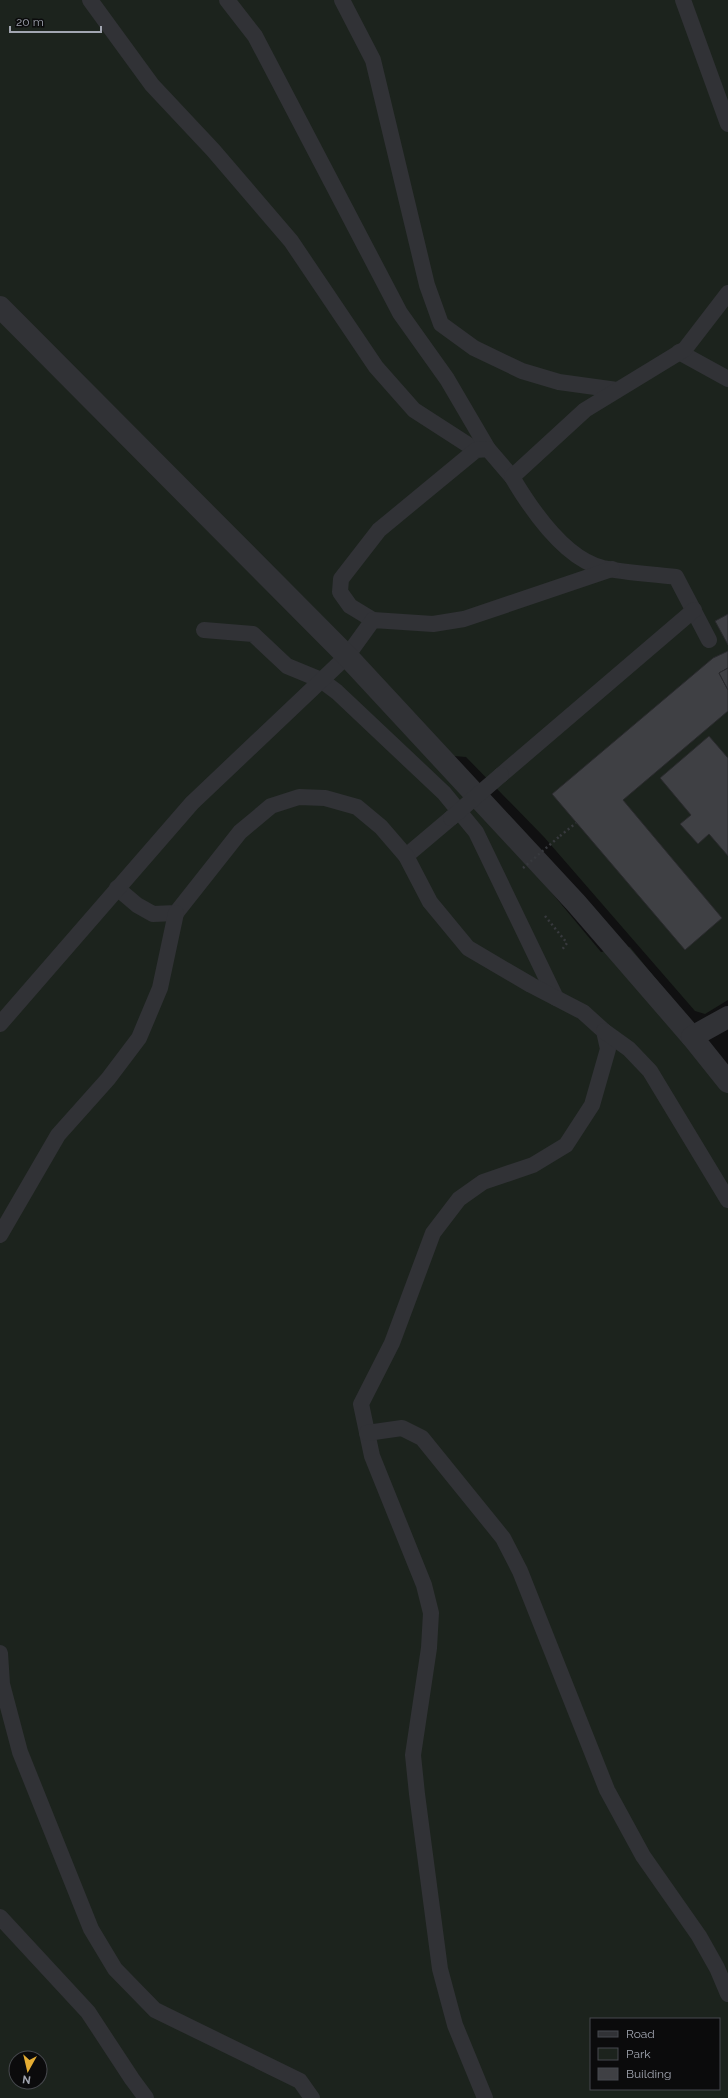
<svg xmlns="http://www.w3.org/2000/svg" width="728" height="2098" viewBox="0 0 728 2098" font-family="Raleway,sans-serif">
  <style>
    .green { fill: #1c231d; fill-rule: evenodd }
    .building { fill: #3f4044; stroke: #2a2a2d }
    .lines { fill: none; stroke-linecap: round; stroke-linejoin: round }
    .path { stroke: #37393d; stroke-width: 2.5; stroke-dasharray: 2 3; stroke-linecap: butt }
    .service { stroke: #313236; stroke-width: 16 }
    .minor { stroke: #313236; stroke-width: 22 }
    .tertiary { stroke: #313236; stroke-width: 22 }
    .path-bridge { stroke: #37393d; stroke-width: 2.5; stroke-dasharray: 2 3; stroke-linecap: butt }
    .service-bridge { stroke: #313236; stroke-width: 16 }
  </style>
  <rect width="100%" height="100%" fill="#101011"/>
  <path class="green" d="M 0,0 L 728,0 L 728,1000 L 705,1014 L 695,1011 L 544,837 L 466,757 L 429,754 L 512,845 L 601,952 L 630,947 L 728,1068 L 728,2098 L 0,2098 ZM 591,2019 L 719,2019 L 719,2089 L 591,2089 ZM 16,2058 L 40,2058 L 40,2082 L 16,2082 Z"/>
  <g class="building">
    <path d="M 728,614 L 728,645 L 715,621 Z"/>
    <path d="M 728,651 L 728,668 L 719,673 L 728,690 L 728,711 L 623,800 L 722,918 L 685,950 L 552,794 L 713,658 Z"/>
    <path d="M 728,668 L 728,690 L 719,673 Z"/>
    <path d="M 709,736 L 728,758 L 728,856 L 709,834 L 698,844 L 680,824 L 691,815 L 660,778 Z"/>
  </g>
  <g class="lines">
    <g class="path">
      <path d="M 560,836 L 576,823"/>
      <path d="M 545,916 L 567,943 L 561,951"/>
    </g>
    <g class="service">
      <path d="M 90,0 L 152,85 L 213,150 L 291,241 L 376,367 L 414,410 L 476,450"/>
      <path d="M 227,0 L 255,36 L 400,313 L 447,379 L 488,449"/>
      <path d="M 342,0 L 373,60 L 427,285 L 441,324 L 474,348 L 522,371 L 559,382 L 617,390"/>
      <path d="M 683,0 L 728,124"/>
      <path d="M 679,352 L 728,379"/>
      <path d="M 373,620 L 350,606 L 340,592 L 341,579 L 379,530 L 476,450 L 488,449 L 512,477"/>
      <path d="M 204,630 L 253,634 L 287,666 L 321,680 L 337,692 L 444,793 L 476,832 L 556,998"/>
      <path d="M 709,640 L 676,577 C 652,574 627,573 603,568 C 565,559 531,509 512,477 L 585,410 L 685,349 L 728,293"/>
      <path d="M 501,775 L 694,610"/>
      <path d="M 406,856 L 451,818"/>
      <path d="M 117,888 L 137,905 L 153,914 L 176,913 L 240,832 L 271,806 L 299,797 L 325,798 L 357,807 L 381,827 L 406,856 L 430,902 L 468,948 L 531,985 L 583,1012 L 604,1031 L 608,1049 L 592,1105 L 566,1145 L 533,1165 L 483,1182 L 459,1199 L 433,1233 L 392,1343 L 361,1404 L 372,1456 L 424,1585 L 431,1613 L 429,1648 L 413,1755 L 417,1794 L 440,1969 L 455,2025 L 485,2098"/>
      <path d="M 0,1024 L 192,803 L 347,656 L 373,620 L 433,624 L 464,619 L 612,569"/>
      <path d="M 604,1031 L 629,1049 L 650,1071 L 728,1200"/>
      <path d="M 0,1235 L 58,1135 L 108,1079 L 139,1038 L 160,988 L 176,913"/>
      <path d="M 367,1433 L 402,1428 L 422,1438 L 503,1538 L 520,1571 L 607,1790 L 643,1856 L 699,1936 L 717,1968 L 728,1994"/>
      <path d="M 0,1653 L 2,1684 L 20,1752 L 91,1929 L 115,1969 L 155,2010 L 300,2081 L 312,2098"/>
      <path d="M 0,1917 L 88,2012 L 132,2079 L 146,2098"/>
    </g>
    <path class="minor" d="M 0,307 L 347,656 L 576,903 L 692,1037"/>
    <path class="tertiary" d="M 728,1017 L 692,1037 L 728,1082"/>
    <path class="path-bridge" d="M 523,868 L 560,836"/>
    <path class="service-bridge" d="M 451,818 L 501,775"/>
  </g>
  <rect x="590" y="2018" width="130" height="72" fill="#0b0b0c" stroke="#47494e"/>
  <rect x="598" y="2031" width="20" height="6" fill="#313236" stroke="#47494e"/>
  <text x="626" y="2038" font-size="12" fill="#a2a6b1">Road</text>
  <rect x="598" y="2048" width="20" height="12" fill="#1c231d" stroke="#47494e"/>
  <text x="626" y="2058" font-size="12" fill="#a2a6b1">Park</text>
  <rect x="598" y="2068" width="20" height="12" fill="#3f4044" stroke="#47494e"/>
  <text x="626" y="2078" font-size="12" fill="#a2a6b1">Building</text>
  <g transform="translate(28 2070) rotate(188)"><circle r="19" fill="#0b0b0c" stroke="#47494e"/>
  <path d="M0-3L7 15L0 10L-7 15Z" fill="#e5ad33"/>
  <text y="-6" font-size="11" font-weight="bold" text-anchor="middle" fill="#a2a6b1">N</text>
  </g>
  <path d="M10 26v6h91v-6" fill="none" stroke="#a2a6b1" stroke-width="2"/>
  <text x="16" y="26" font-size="12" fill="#a2a6b1" stroke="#0b0b0c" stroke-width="3" paint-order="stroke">20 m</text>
</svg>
